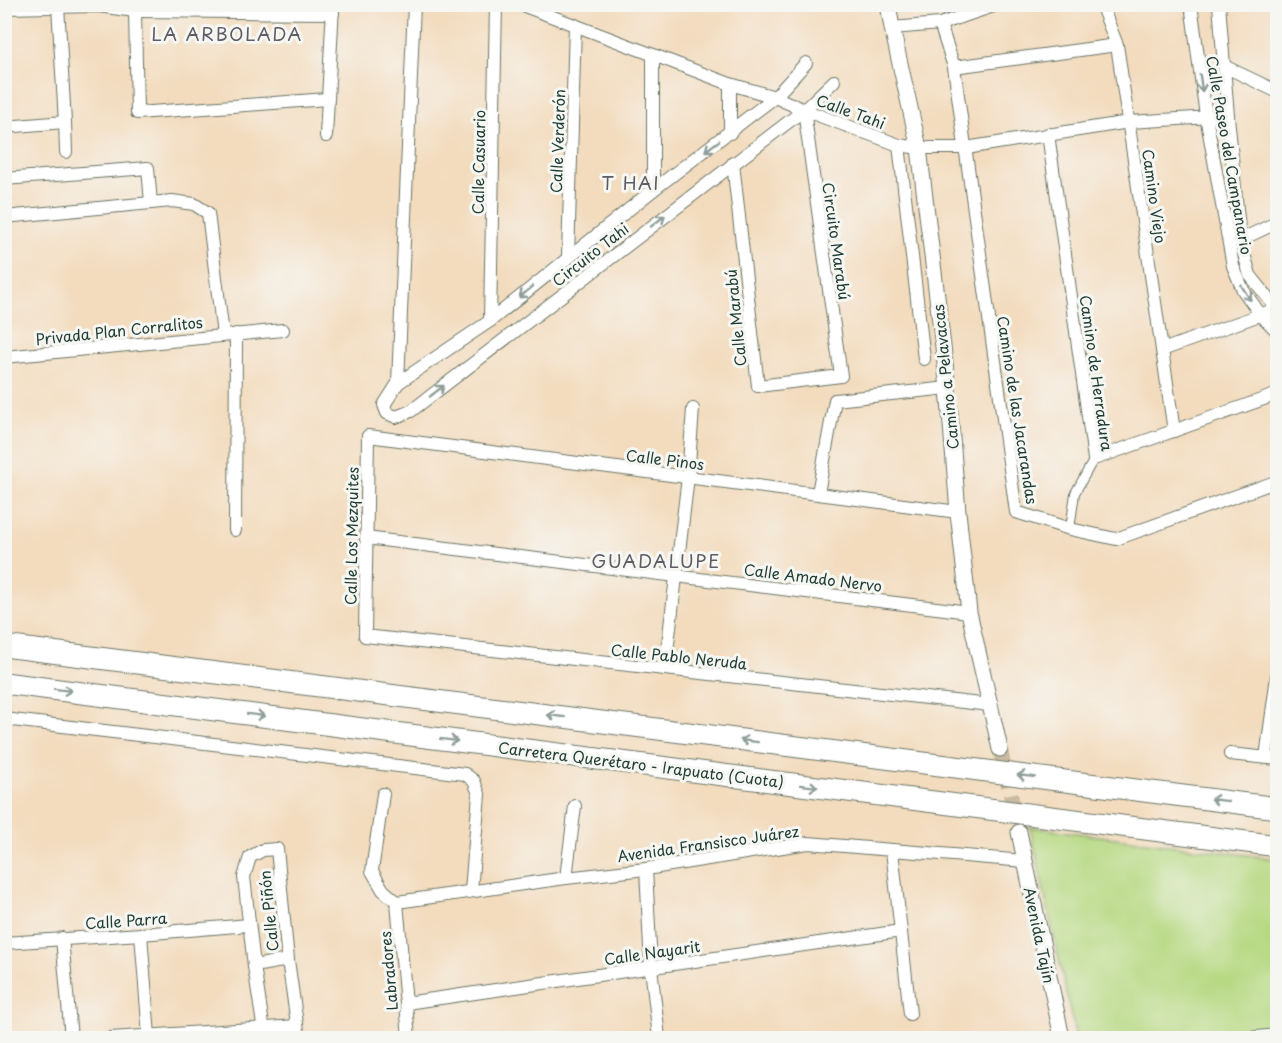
<svg xmlns="http://www.w3.org/2000/svg" width="1282" height="1043" viewBox="0 0 1282 1043" font-family="'Playpen Sans',sans-serif">
  <style>
    .green { fill: #b6d880; stroke: #6a8a5a; stroke-width: 1.5 }
    .lines { fill: none; stroke-linecap: round; stroke-linejoin: round }
    .tertiary-tunnel { stroke: #c9bba2; stroke-width: 15; stroke-dasharray: 15 8; stroke-linecap: butt }
    .pedestrian-casing { stroke: #697464; stroke-width: 10 }
    .minor-casing { stroke: #697464; stroke-width: 14 }
    .tertiary-casing { stroke: #697464; stroke-width: 17 }
    .motorway-casing { stroke: #697464; stroke-width: 23 }
    .pedestrian { stroke: #fff; stroke-width: 8 }
    .minor { stroke: #fff; stroke-width: 12 }
    .tertiary { stroke: #fff; stroke-width: 15 }
    .motorway { stroke: #fff; stroke-width: 21 }
    .oneway { stroke: #8f9e9a }
    .labels { text-anchor: middle; dominant-baseline: central; stroke-width: 6; stroke-linejoin: round; paint-order: stroke }
    .street-label { font-size: 15px; fill: #1f3d34; stroke: #f6f6f2 }
    .quarter-label { font-size: 18px; letter-spacing: 1.5px; fill: #5f5c64; stroke: #f6f6f2 }
  </style>
  <rect width="100%" height="100%" fill="#f6f6f2"/>
  <filter id="ink" filterUnits="userSpaceOnUse"><feTurbulence type="fractalNoise" baseFrequency=".0167" numOctaves="2"/><feDisplacementMap in="SourceGraphic" scale="12" xChannelSelector="R" yChannelSelector="G"/><feConvolveMatrix kernelMatrix="1 2 1 2 8 2 1 2 1" color-interpolation-filters="sRGB"/></filter>
  <filter id="wash" filterUnits="userSpaceOnUse"><feTurbulence type="fractalNoise" baseFrequency=".008" numOctaves="4" result="noise"/><feDisplacementMap in="SourceGraphic" scale="24" xChannelSelector="R" yChannelSelector="G"/><feGaussianBlur stdDeviation="1.35" result="paint"/><feColorMatrix in="noise" values="0 0 0 0 0 0 0 0 0 0 0 0 0 0 0 0 0 1.4 0 .05"/><feComposite in="paint" operator="in"/></filter>
  <g filter="url(#wash)">
    <rect width="100%" height="100%" fill="#f3dbbd"/>
    <path class="green" d="M 1030,827 L 1277,859 L 1277,1038 L 1076,1038 Z"/>
  </g>
  <g filter="url(#ink)">
    <g class="lines">
      <path class="tertiary-tunnel" d="M 1000,749 L 1016,819"/>
      <defs>
        <path id="pedestrian" d="M 1070,529 L 1075,493 L 1094,459"/>
        <g id="minor">
          <path d="M 519,4 L 730,84 L 775,97 L 804,110 L 899,145 L 919,148 L 966,148 L 1129,122 L 1228,116"/>
          <path d="M 1101,4 L 1117,45 L 1174,431"/>
          <path d="M 1191,4 L 1206,116 L 1233,266 L 1243,290 L 1260,314 L 1278,332"/>
          <path d="M 1219,4 L 1228,116 L 1240,240 L 1250,275 L 1278,310"/>
          <path d="M 58,6 L 65,122 L 66,152"/>
          <path d="M 4,8 L 98,6 L 135,11 L 333,13"/>
          <path d="M 135,11 L 137,113 L 327,99"/>
          <path d="M 940,24 L 954,67 L 1016,512 L 1070,529 L 1116,539 L 1278,481"/>
          <path d="M 892,28 L 940,24 L 999,4"/>
          <path d="M 806,63 L 775,97 L 653,190 L 490,321 L 398,383 L 384,405 L 387,413 L 396,417 L 411,411 L 804,110 L 834,81"/>
          <path d="M 1224,66 L 1278,92"/>
          <path d="M 954,67 L 1117,45"/>
          <path d="M 4,127 L 65,122"/>
          <path d="M 730,133 L 730,84"/>
          <path d="M 1048,134 L 1094,459 L 1278,394"/>
          <path d="M 326,136 L 333,6"/>
          <path d="M 899,145 L 924,359"/>
          <path d="M 733,163 L 758,386 L 841,376 L 804,110"/>
          <path d="M 4,179 L 148,168 L 151,203"/>
          <path d="M 653,190 L 653,55"/>
          <path d="M 4,217 L 172,201 L 194,204 L 208,213 L 223,335"/>
          <path d="M 1240,240 L 1278,222"/>
          <path d="M 568,257 L 575,25"/>
          <path d="M 490,321 L 496,4"/>
          <path d="M 1162,350 L 1268,312"/>
          <path d="M 4,357 L 283,330"/>
          <path d="M 398,383 L 414,4"/>
          <path d="M 818,493 L 835,400 L 948,388"/>
          <path d="M 958,512 L 368,436 L 365,636 L 990,705"/>
          <path d="M 235,530 L 236,334"/>
          <path d="M 366,538 L 969,612"/>
          <path d="M 665,669 L 688,477 L 693,409"/>
          <path d="M 4,719 L 465,774 L 474,781 L 479,794 L 471,891"/>
          <path d="M 1230,754 L 1278,759"/>
          <path d="M 1266,757 L 1278,669"/>
          <path d="M 383,794 L 372,871 L 383,890 L 397,902"/>
          <path d="M 892,850 L 910,1014"/>
          <path d="M 646,869 L 651,967 L 659,1038"/>
          <path d="M 566,878 L 575,806"/>
          <path d="M 397,902 L 566,878 L 646,869 L 808,843 L 1025,861"/>
          <path d="M 397,902 L 409,1038"/>
          <path d="M 141,934 L 149,1036"/>
          <path d="M 62,938 L 71,1038"/>
          <path d="M 4,943 L 141,934 L 249,925"/>
          <path d="M 254,966 L 288,960"/>
          <path d="M 406,1003 L 901,931"/>
          <path d="M 111,1038 L 297,1026"/>
          <path d="M 265,1038 L 254,966 L 244,877 L 250,857 L 263,850 L 277,849 L 288,960 L 299,1038"/>
          <path d="M 1247,1038 L 1268,1036 L 1277,1038"/>
        </g>
        <g id="tertiary">
          <path d="M 888,4 L 892,28 L 919,148 L 948,388 L 958,512 L 969,612 L 1000,749"/>
          <path d="M 1019,832 L 1062,1038"/>
        </g>
        <g id="motorway">
          <path d="M 4,646 L 1278,808"/>
          <path d="M 4,683 L 1278,846"/>
        </g>
      </defs>
      <use href="#pedestrian" class="pedestrian-casing"/>
      <use href="#minor" class="minor-casing"/>
      <use href="#tertiary" class="tertiary-casing"/>
      <use href="#motorway" class="motorway-casing"/>
      <use href="#pedestrian" class="pedestrian"/>
      <use href="#minor" class="minor"/>
      <use href="#tertiary" class="tertiary"/>
      <use href="#motorway" class="motorway"/>
    </g>
    <defs><path id="oneway-shaft" d="M-6 0H5M1.5-3L5.5 0L1.5 3" fill="none" stroke-width="1.6" stroke-linecap="round" stroke-linejoin="round" transform="scale(1.5)"/></defs>
    <g class="oneway">
      <use href="#oneway-shaft" transform="translate(1201 83) rotate(82)"/>
      <use href="#oneway-shaft" transform="translate(712 146) rotate(143)"/>
      <use href="#oneway-shaft" transform="translate(658 221) rotate(-38)"/>
      <use href="#oneway-shaft" transform="translate(526 292) rotate(141)"/>
      <use href="#oneway-shaft" transform="translate(1246 293) rotate(58)"/>
      <use href="#oneway-shaft" transform="translate(437 391) rotate(-38)"/>
      <use href="#oneway-shaft" transform="translate(63 690) rotate(7)"/>
      <use href="#oneway-shaft" transform="translate(256 715) rotate(7)"/>
      <use href="#oneway-shaft" transform="translate(556 716) rotate(-173)"/>
      <use href="#oneway-shaft" transform="translate(449 740) rotate(7)"/>
      <use href="#oneway-shaft" transform="translate(749 741) rotate(-173)"/>
      <use href="#oneway-shaft" transform="translate(1026 776) rotate(-173)"/>
      <use href="#oneway-shaft" transform="translate(809 786) rotate(7)"/>
      <use href="#oneway-shaft" transform="translate(1219 800) rotate(-173)"/>
    </g>
  </g>
  <g class="labels">
    <g class="street-label">
      <text transform="translate(851 111) rotate(20)">Calle Tahi</text>
      <text transform="translate(557 141) rotate(-88)">Calle Verderón</text>
      <text transform="translate(1230 155) rotate(80)">Calle Paseo del Campanario</text>
      <text transform="translate(478 162) rotate(-89)">Calle Casuario</text>
      <text transform="translate(1155 196) rotate(82)">Camino Viejo</text>
      <text transform="translate(837 241) rotate(82)">Circuito Marabú</text>
      <text transform="translate(590 254) rotate(-38)">Circuito Tahi</text>
      <text transform="translate(735 318) rotate(-96)">Calle Marabú</text>
      <text transform="translate(119 330) rotate(-6)">Privada Plan Corralitos</text>
      <text transform="translate(1097 373) rotate(82)">Camino de Herradura</text>
      <text transform="translate(945 377) rotate(-96)">Camino a Pelavacas</text>
      <text transform="translate(1018 410) rotate(81)">Camino de las Jacarandas</text>
      <text transform="translate(665 459) rotate(7)">Calle Pinos</text>
      <text transform="translate(351 536) rotate(-89)">Calle Los Mezquites</text>
      <text transform="translate(813 577) rotate(7)">Calle Amado Nervo</text>
      <text transform="translate(679 656) rotate(6)">Calle Pablo Neruda</text>
      <text transform="translate(641 764) rotate(7)">Carretera Querétaro - Irapuato (Cuota)</text>
      <text transform="translate(708 843) rotate(-8)">Avenida Fransisco Juárez</text>
      <text transform="translate(268 911) rotate(-96)">Calle Piñón</text>
      <text transform="translate(126 920) rotate(-4)">Calle Parra</text>
      <text transform="translate(1040 935) rotate(78)">Avenida Tajín</text>
      <text transform="translate(652 952) rotate(-8)">Calle Nayarit</text>
      <text transform="translate(388 971) rotate(-95)">Labradores</text>
    </g>
    <g class="quarter-label">
      <text x="227" y="33">LA ARBOLADA</text>
      <text x="631" y="182">T HAI</text>
      <text x="656" y="560">GUADALUPE</text>
    </g>
  </g>
  <rect width="1282" height="1043" fill="none" stroke="#f6f6f2" stroke-width="24"/>
</svg>
